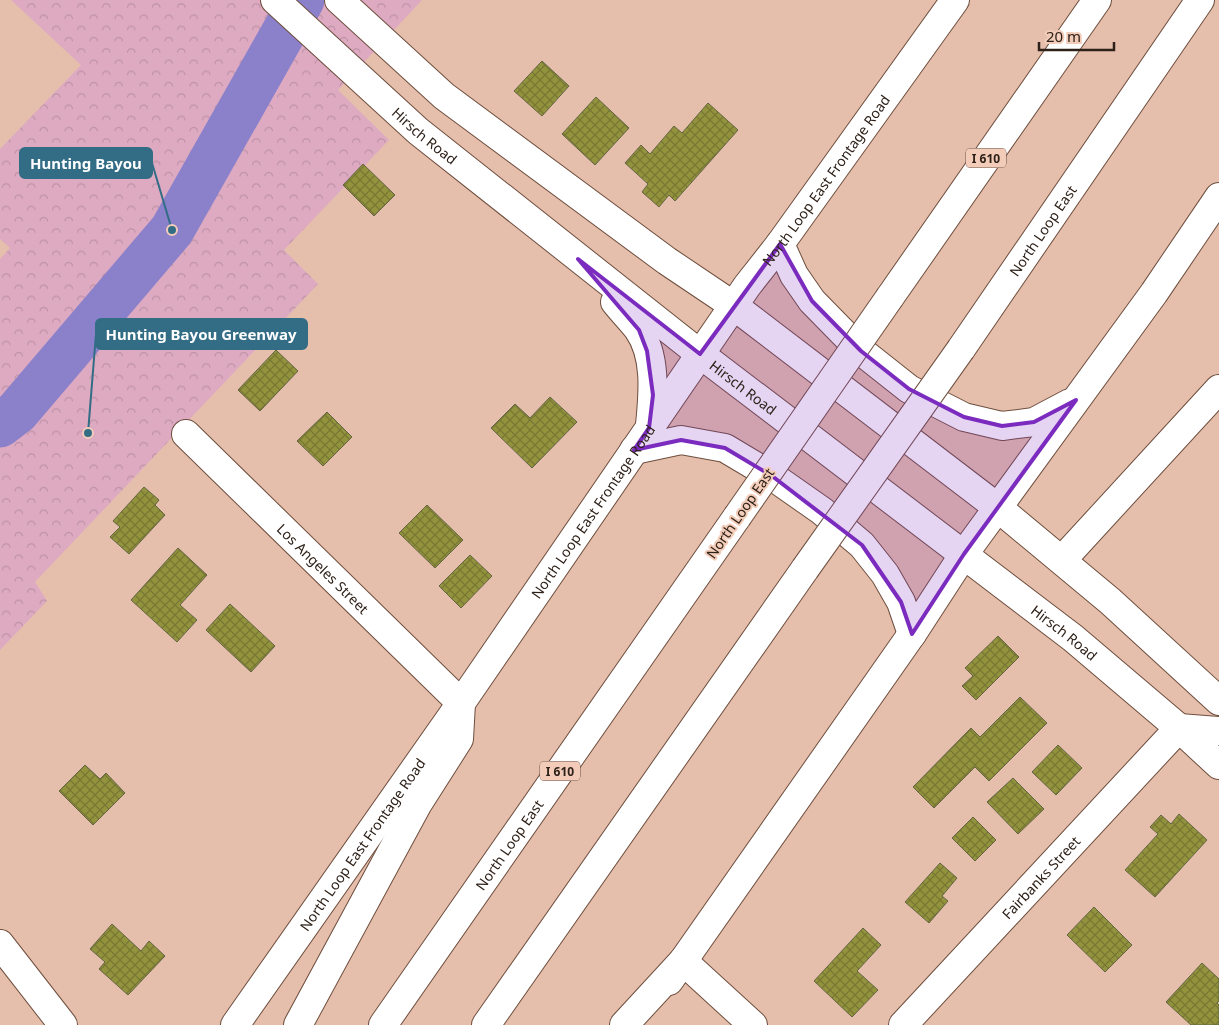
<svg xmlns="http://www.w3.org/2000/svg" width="1219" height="1025" viewBox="0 0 1219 1025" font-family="'Noto Sans',sans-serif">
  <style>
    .park { fill: url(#park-crowns) }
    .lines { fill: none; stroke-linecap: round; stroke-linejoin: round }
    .river { stroke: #8b81ca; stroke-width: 45 }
    .building { fill: url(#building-cross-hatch); stroke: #646543 }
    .minor-casing { stroke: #6e4e3e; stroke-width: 30 }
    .major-casing { stroke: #6e4e3e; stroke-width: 30 }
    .highway-casing { stroke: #6e4e3e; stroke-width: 30 }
    .minor { stroke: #fff; stroke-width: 28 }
    .major { stroke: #fff; stroke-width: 28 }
    .highway { stroke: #fff; stroke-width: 28 }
    .highway-bridge-casing { stroke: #6e4e3e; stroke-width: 30; stroke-linecap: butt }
    .highway-bridge { stroke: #fff; stroke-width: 28 }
    .marked { fill: #7b2cbf; fill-opacity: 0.2; stroke: #7b2cbf; stroke-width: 4; stroke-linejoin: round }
    .labels { text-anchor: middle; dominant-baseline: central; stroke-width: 4; stroke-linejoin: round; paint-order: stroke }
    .shield { fill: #f2ccb9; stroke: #695449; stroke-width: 1 }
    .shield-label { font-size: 12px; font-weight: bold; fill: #2e2119 }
    .street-label { font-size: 14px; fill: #2e2119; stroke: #f2ccb9 }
    .leader { fill: none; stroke: #326c85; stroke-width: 2 }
    .callout-dot { fill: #326c85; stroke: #f2ccb9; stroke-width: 2 }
    .callout { fill: #326c85; stroke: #326c85; stroke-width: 2 }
    .callout-label { font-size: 15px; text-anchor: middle; font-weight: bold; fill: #fff }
  </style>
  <defs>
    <pattern id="park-crowns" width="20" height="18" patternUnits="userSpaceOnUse" patternTransform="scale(1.25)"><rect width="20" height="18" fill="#ddaac2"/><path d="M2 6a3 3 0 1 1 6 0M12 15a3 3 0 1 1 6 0" fill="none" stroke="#be92a6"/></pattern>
    <pattern id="building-cross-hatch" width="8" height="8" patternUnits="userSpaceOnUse" patternTransform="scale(1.25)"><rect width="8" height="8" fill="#93933e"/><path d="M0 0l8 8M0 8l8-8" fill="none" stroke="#787833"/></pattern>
  </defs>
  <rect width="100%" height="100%" fill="#e5bfac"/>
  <path class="park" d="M 11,0 L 422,0 L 338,90 L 389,140 L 284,250 L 318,284 L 35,582 L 47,601 L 0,650 L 0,259 L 10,248 L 0,239 L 0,149 L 81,65 Z"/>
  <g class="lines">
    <path class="river" d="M 0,425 L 17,412 L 172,230 L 302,0"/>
  </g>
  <g class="building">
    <path d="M 542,61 L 569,86 L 542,116 L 514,91 Z"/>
    <path d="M 596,97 L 629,128 L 595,165 L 562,134 Z"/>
    <path d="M 708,103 L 738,130 L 675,201 L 669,195 L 659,207 L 642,192 L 648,184 L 625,163 L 641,145 L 650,154 L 674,126 L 682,133 Z"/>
    <path d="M 363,164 L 395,195 L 374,216 L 343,185 Z"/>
    <path d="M 276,350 L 298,371 L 260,411 L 238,390 Z"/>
    <path d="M 550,397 L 577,422 L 532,468 L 491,428 L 515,404 L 530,418 Z"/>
    <path d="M 327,412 L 352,437 L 323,466 L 297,441 Z"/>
    <path d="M 144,487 L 159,500 L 155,505 L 165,515 L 129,554 L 110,537 L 120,527 L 113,521 Z"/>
    <path d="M 427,505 L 463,540 L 435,568 L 399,533 Z"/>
    <path d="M 178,548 L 207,575 L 180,605 L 197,620 L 177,642 L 131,600 Z"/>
    <path d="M 470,555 L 492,576 L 461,608 L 439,586 Z"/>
    <path d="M 230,604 L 275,646 L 251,672 L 206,630 Z"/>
    <path d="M 998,636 L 1019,657 L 976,700 L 962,686 L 973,676 L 965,668 Z"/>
    <path d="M 1020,697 L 1047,723 L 989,781 L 975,767 L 934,808 L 913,787 L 971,728 L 980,737 Z"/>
    <path d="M 1058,745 L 1082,768 L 1056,795 L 1032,772 Z"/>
    <path d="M 85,765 L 100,779 L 106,773 L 125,793 L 93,825 L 59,791 Z"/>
    <path d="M 1013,778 L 1044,809 L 1018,834 L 987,802 Z"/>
    <path d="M 1179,814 L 1207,840 L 1155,897 L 1125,870 L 1158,834 L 1150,827 L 1161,815 L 1171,824 Z"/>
    <path d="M 973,817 L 996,840 L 975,861 L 952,838 Z"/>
    <path d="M 940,863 L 957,878 L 942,896 L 948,901 L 929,923 L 905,902 Z"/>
    <path d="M 1094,907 L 1132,945 L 1105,972 L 1067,935 Z"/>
    <path d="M 112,924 L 141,951 L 149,941 L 165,956 L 128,995 L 99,969 L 105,962 L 90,949 Z"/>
    <path d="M 863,928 L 881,945 L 857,971 L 878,990 L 852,1017 L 814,981 Z"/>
    <path d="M 1202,963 L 1219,979 L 1219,1001 L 1217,1003 L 1219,1005 L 1219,1025 L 1191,1025 L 1166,1002 Z"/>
  </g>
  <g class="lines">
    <defs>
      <g id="minor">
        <path id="s1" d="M 186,434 L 461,703"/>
        <path d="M 1062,560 L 1219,389"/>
        <path d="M 0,944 L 63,1025"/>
        <path d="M 683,961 L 753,1025"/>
        <path id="s2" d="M 903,1025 L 1179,728"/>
      </g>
      <g id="major">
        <path id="s3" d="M 275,0 L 418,131 L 700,354 L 1073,638 L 1179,728 L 1219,765"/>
        <path d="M 339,0 L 444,96 L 667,261 L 734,306 L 997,507 L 1110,601 L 1219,701"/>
        <path d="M 780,244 L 794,275 L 812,301 L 861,351 L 909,389 L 964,417 L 1002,426 L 1034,422 L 1070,403"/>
        <path d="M 615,302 C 622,311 631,320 638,329 C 657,356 653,394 650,425"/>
        <path d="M 634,450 L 681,440 L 725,448 L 772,476 L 822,511 L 862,545 L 885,574 L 901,602 L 912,634"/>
        <path d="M 1179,728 L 1219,731"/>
        <path d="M 669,981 L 912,634 L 964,554 L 1154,293 L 1219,197"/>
        <path id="s4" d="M 235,1025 L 461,703 L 747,286 L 780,244 L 955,0"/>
      </g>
      <g id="highway">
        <path d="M 890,297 L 1097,0"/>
        <path id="s5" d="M 961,349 L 1200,0"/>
        <path d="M 298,1025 L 417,805 L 459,739 L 461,703"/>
        <path id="s6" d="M 383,1025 L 737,517"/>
        <path d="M 486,1025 L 805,569"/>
        <path d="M 624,1025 L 683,961"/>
      </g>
    </defs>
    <use href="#minor" class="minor-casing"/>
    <use href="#major" class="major-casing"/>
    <use href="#highway" class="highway-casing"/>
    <use href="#minor" class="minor"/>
    <use href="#major" class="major"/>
    <use href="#highway" class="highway"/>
    <defs>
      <g id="highway-bridge">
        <path d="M 737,517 L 890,297"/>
        <path d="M 805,569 L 961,349"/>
      </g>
    </defs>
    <use href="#highway-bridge" class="highway-bridge-casing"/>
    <use href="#highway-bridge" class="highway-bridge"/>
  </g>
  <path class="marked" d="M 780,244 L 812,301 L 861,351 L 909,389 L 964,417 L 1002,426 L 1034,422 L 1076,400 L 964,554 L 912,634 L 901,602 L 862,545 L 772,476 L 725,448 L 681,440 L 634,450 L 649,428 L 653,395 L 647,351 L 639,330 L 578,259 L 700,354 Z"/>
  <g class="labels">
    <g class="shield">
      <rect x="966" y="148.5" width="40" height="19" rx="4"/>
      <rect x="540" y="761.5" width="40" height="19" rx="4"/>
    </g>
    <g class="shield-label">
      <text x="986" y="158">I 610</text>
      <text x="560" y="771">I 610</text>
    </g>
    <g class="street-label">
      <text stroke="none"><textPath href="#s3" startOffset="202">Hirsch Road</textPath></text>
      <text stroke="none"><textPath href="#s4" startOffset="1031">North Loop East Frontage Road</textPath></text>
      <text stroke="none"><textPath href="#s5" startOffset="144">North Loop East</textPath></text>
      <text stroke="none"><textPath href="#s3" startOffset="608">Hirsch Road</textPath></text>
      <text stroke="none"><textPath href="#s4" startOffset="626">North Loop East Frontage Road</textPath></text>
      <text transform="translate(740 513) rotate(-55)">North Loop East</text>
      <text stroke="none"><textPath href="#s1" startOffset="192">Los Angeles Street</textPath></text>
      <text stroke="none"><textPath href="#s3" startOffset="1012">Hirsch Road</textPath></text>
      <text stroke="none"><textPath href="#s4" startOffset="221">North Loop East Frontage Road</textPath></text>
      <text stroke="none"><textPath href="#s6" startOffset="220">North Loop East</textPath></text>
      <text stroke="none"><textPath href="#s2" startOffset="202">Fairbanks Street</textPath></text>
    </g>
  </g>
  <path class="leader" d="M172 230L152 163M88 433L96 334"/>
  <g class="callout-dot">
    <circle cx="172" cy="230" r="5"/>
    <circle cx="88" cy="433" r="5"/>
  </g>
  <g class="callout">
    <rect x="20" y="148" width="132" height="30" rx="5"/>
    <rect x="96" y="319" width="211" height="30" rx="5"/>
  </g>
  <g class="callout-label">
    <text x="86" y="169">Hunting Bayou</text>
    <text x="201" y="340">Hunting Bayou Greenway</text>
  </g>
  <path d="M1039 42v8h75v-8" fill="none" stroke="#2e2119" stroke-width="2.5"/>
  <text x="1046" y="42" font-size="15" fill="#2e2119" stroke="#f2ccb9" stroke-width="4" paint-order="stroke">20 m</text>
</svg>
